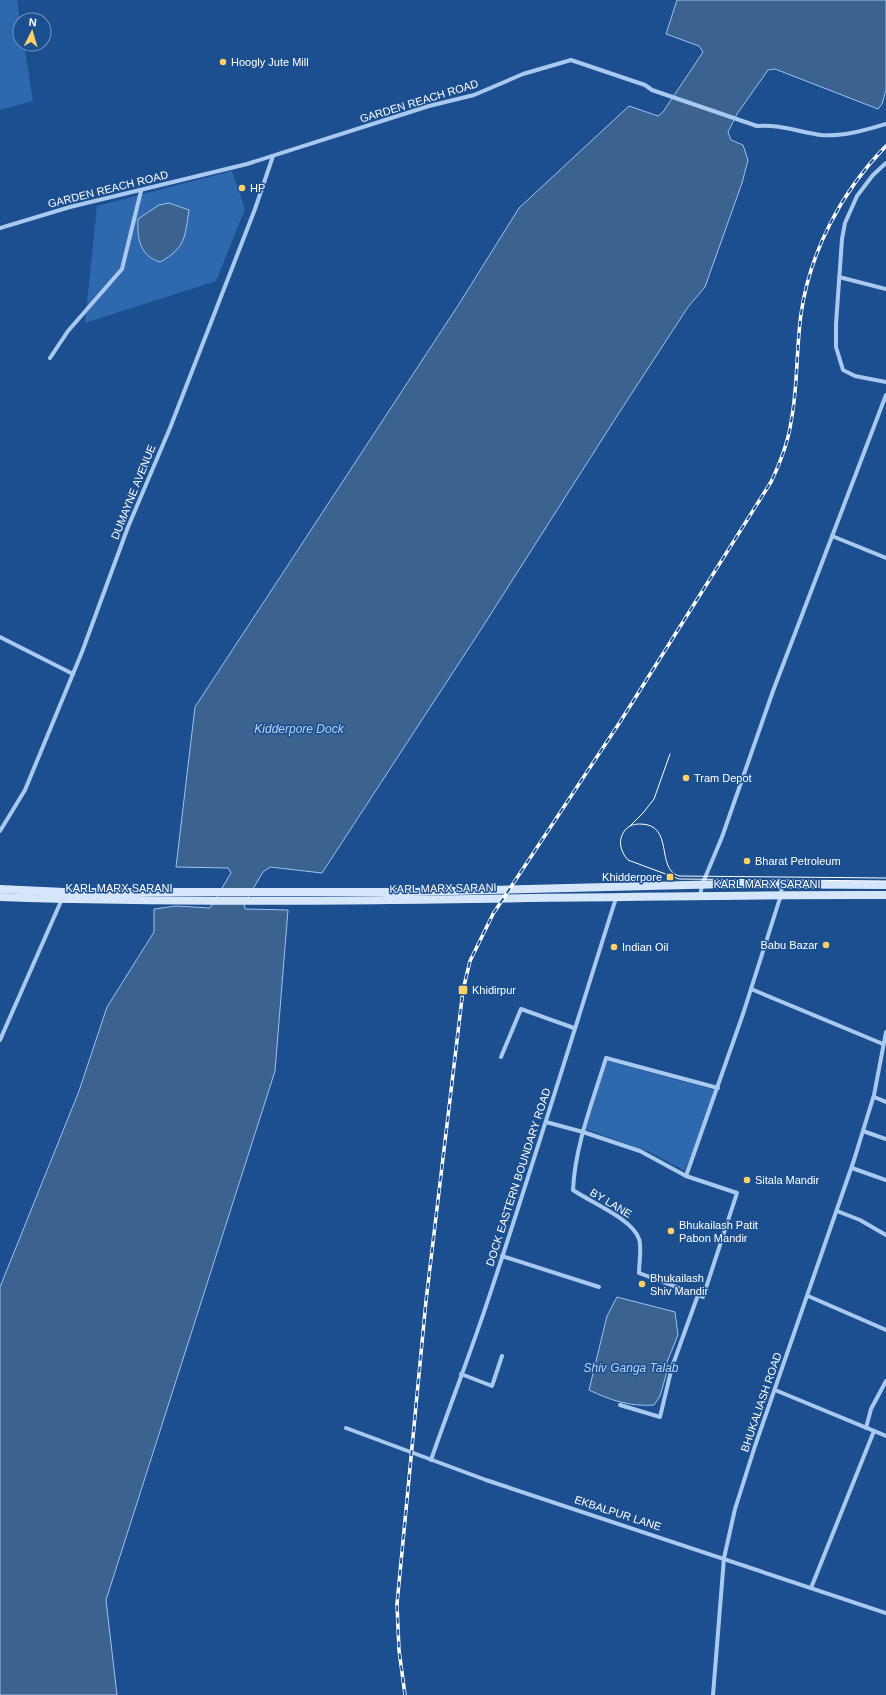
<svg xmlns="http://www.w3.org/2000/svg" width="886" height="1695" viewBox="0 0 886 1695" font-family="Helvetica,sans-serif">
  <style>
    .green { fill: #2e69ad }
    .water { fill: #3c6290; stroke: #9cc4f0 }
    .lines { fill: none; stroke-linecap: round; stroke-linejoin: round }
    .street { stroke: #a9c9ee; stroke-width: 4 }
    .secondary { stroke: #d6e6fa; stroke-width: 8 }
    .tram { stroke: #fff; stroke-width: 1 }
    .rail-casing { stroke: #fff; stroke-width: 3.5 }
    .rail { stroke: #1b4f8f; stroke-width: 2; stroke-dasharray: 6; stroke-linecap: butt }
    .poi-dot { fill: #ffd166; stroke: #1b4f8f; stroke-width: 1.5 }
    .labels { text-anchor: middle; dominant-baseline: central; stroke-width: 3; stroke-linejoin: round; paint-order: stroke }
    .poi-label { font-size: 11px; fill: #fff; stroke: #1b4f8f; text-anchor: start }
    .street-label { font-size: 11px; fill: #fff; stroke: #1b4f8f }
    .water-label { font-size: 12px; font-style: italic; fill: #b5d3f5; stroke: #1b4f8f }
  </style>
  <rect width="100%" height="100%" fill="#1b4f8f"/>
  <g class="green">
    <path d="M 0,0 L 17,0 L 20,20 L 20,44 L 24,44 L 33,101 L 0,110 Z"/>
    <path d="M 232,171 L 245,209 L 216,281 L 85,323 L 97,206 Z"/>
    <path d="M 607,1061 L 715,1090 L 685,1171 L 650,1152 L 586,1129 Z"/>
  </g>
  <g class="water">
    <path d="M 677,0 L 886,0 L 886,90 L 882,104 L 878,109 L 775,69 L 768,70 L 737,114 L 728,132 L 731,140 L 743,145 L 748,160 L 742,183 L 705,287 L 688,307 L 617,416 L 478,634 L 322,873 L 270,867 L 263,872 L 244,904 L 245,909 L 288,910 L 275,1071 L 106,1600 L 117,1695 L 0,1695 L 0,1287 L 79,1091 L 107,1007 L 154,932 L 154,909 L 176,906 L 210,908 L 231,873 L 228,868 L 176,867 L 195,707 L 459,304 L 519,208 L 629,106 L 658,116 L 663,112 L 703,52 L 699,46 L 666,34 Z"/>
    <path d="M 169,203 L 189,210 C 185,236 186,248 160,262 C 140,256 137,239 138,219 L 159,205 Z"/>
    <path d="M 617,1297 L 675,1312 L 678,1335 L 667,1362 L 666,1375 L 660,1396 L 654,1405 C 630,1407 610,1400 589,1390 L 607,1316 Z"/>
  </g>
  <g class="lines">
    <g class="street">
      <path d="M 886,163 L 873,175 L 857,196 L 845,223 L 842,239 L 836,324 L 836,347 L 843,370 L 855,376 L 886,382"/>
      <path d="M 0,228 L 70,207 L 247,164 L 429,106 L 474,95 L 523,74 L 571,60 L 645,85 L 652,90 L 757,126 C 778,124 800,132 821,135 C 843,137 866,130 886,124"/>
      <path d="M 839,277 L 886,289"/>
      <path d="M 50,358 L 68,331 L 122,269 L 141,191"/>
      <path d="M 832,536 L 886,558"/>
      <path d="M 0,637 L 73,674"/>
      <path d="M 0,831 L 25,790 L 82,652 L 128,527 L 170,428 L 255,209 L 273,156"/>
      <path d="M 700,896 L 702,885 L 722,837 L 773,691 L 886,395"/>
      <path d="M 751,989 L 883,1044"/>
      <path d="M 0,1040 L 62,899"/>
      <path d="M 501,1057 L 521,1009 L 574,1028"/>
      <path d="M 874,1097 L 886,1102"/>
      <path d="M 546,1122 L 583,1132 L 640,1151 L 686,1176 L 737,1193 L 703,1297 L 639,1273 C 639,1264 642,1247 639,1239 C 633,1219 590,1202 573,1190 C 575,1145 593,1101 606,1058 L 718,1088"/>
      <path d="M 863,1131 L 886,1139"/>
      <path d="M 852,1168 L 886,1180"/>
      <path d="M 686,1176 L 743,1014 L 781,895 L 782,884"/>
      <path d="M 837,1211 L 860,1220 L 886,1235"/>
      <path d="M 502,1256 L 599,1287"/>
      <path d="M 808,1296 L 886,1330"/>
      <path d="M 461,1374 L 492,1386 L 502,1356"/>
      <path d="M 775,1390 L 886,1436"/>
      <path d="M 620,1405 L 660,1417 L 672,1367 L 698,1295"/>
      <path d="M 346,1428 L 486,1480 L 886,1613"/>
      <path d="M 866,1428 L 871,1409 L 886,1381"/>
      <path d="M 431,1460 C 450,1405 471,1352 489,1297 C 533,1165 574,1031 616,898"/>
      <path d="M 811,1588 L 874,1431"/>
      <path d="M 713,1695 L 724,1558 L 735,1509 L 755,1446 L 854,1160 L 874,1095 L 886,1032"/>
    </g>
    <g class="secondary">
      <path d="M 0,889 L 64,892 L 412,892 L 728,884 L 886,885"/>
      <path d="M 0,897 C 295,907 591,894 886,895"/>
    </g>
    <g class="tram">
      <path d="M 630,826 L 643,813 L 654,799 L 670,754"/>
      <path d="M 886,878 L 679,876 C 655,869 675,824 640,824 C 635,824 630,825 626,829 C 617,839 620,851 628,860 L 679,879 L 886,881"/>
    </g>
    <defs>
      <path id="rail" d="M 405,1695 L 399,1650 L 397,1604 L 426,1301 L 463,990 L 470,961 L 493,914 L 620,722 L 771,482 C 780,463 788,443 791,422 C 798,387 796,350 801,314 C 810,251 842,191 886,146"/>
    </defs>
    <use href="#rail" class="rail-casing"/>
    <use href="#rail" class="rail"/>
  </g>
  <g class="poi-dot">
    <circle cx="223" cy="62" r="4"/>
    <circle cx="242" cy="188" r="4"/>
    <circle cx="686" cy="778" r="4"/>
    <circle cx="747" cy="861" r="4"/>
    <rect x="666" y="873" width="8" height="8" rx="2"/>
    <circle cx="826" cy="945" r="4"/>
    <circle cx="614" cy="947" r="4"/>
    <rect x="458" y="985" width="10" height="10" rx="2"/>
    <circle cx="747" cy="1180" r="4"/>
    <circle cx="671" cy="1231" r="4"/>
    <circle cx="642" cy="1284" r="4"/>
  </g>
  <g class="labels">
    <g class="poi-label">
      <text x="231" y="62">Hoogly Jute Mill</text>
      <text x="250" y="188">HP</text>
      <text x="694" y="778">Tram Depot</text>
      <text x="755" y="861">Bharat Petroleum</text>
      <text x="662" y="877" text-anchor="end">Khidderpore</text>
      <text x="818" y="945" text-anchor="end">Babu Bazar</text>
      <text x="622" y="947">Indian Oil</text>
      <text x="472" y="990">Khidirpur</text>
      <text x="755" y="1180">Sitala Mandir</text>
      <text x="679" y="1225">Bhukailash Patit<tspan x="679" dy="13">Pabon Mandir</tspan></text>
      <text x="650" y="1278">Bhukailash<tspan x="650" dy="13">Shiv Mandir</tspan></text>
    </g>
    <g class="street-label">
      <text transform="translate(419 101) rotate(-17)">GARDEN REACH ROAD</text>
      <text transform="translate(108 189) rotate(-14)">GARDEN REACH ROAD</text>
      <text transform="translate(133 492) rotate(-68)">DUMAYNE AVENUE</text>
      <text x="767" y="884">KARL MARX SARANI</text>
      <text x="119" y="888">KARL MARX SARANI</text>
      <text transform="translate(443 888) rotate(-1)">KARL MARX SARANI</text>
      <text transform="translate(518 1177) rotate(-72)">DOCK EASTERN BOUNDARY ROAD</text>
      <text transform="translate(611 1203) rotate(31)">BY LANE</text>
      <text transform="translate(761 1402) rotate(-71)">BHUKALIASH ROAD</text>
      <text transform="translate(618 1513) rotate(18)">EKBALPUR LANE</text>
    </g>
    <g class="water-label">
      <text x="299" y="729">Kidderpore Dock</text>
      <text x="631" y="1368">Shiv Ganga Talab</text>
    </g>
  </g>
  <g transform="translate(32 32) rotate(5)"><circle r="19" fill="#1b4f8f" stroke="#7695bc"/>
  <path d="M0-3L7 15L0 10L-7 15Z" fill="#ffd166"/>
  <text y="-6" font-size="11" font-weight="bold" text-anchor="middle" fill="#ffffff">N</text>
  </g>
</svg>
